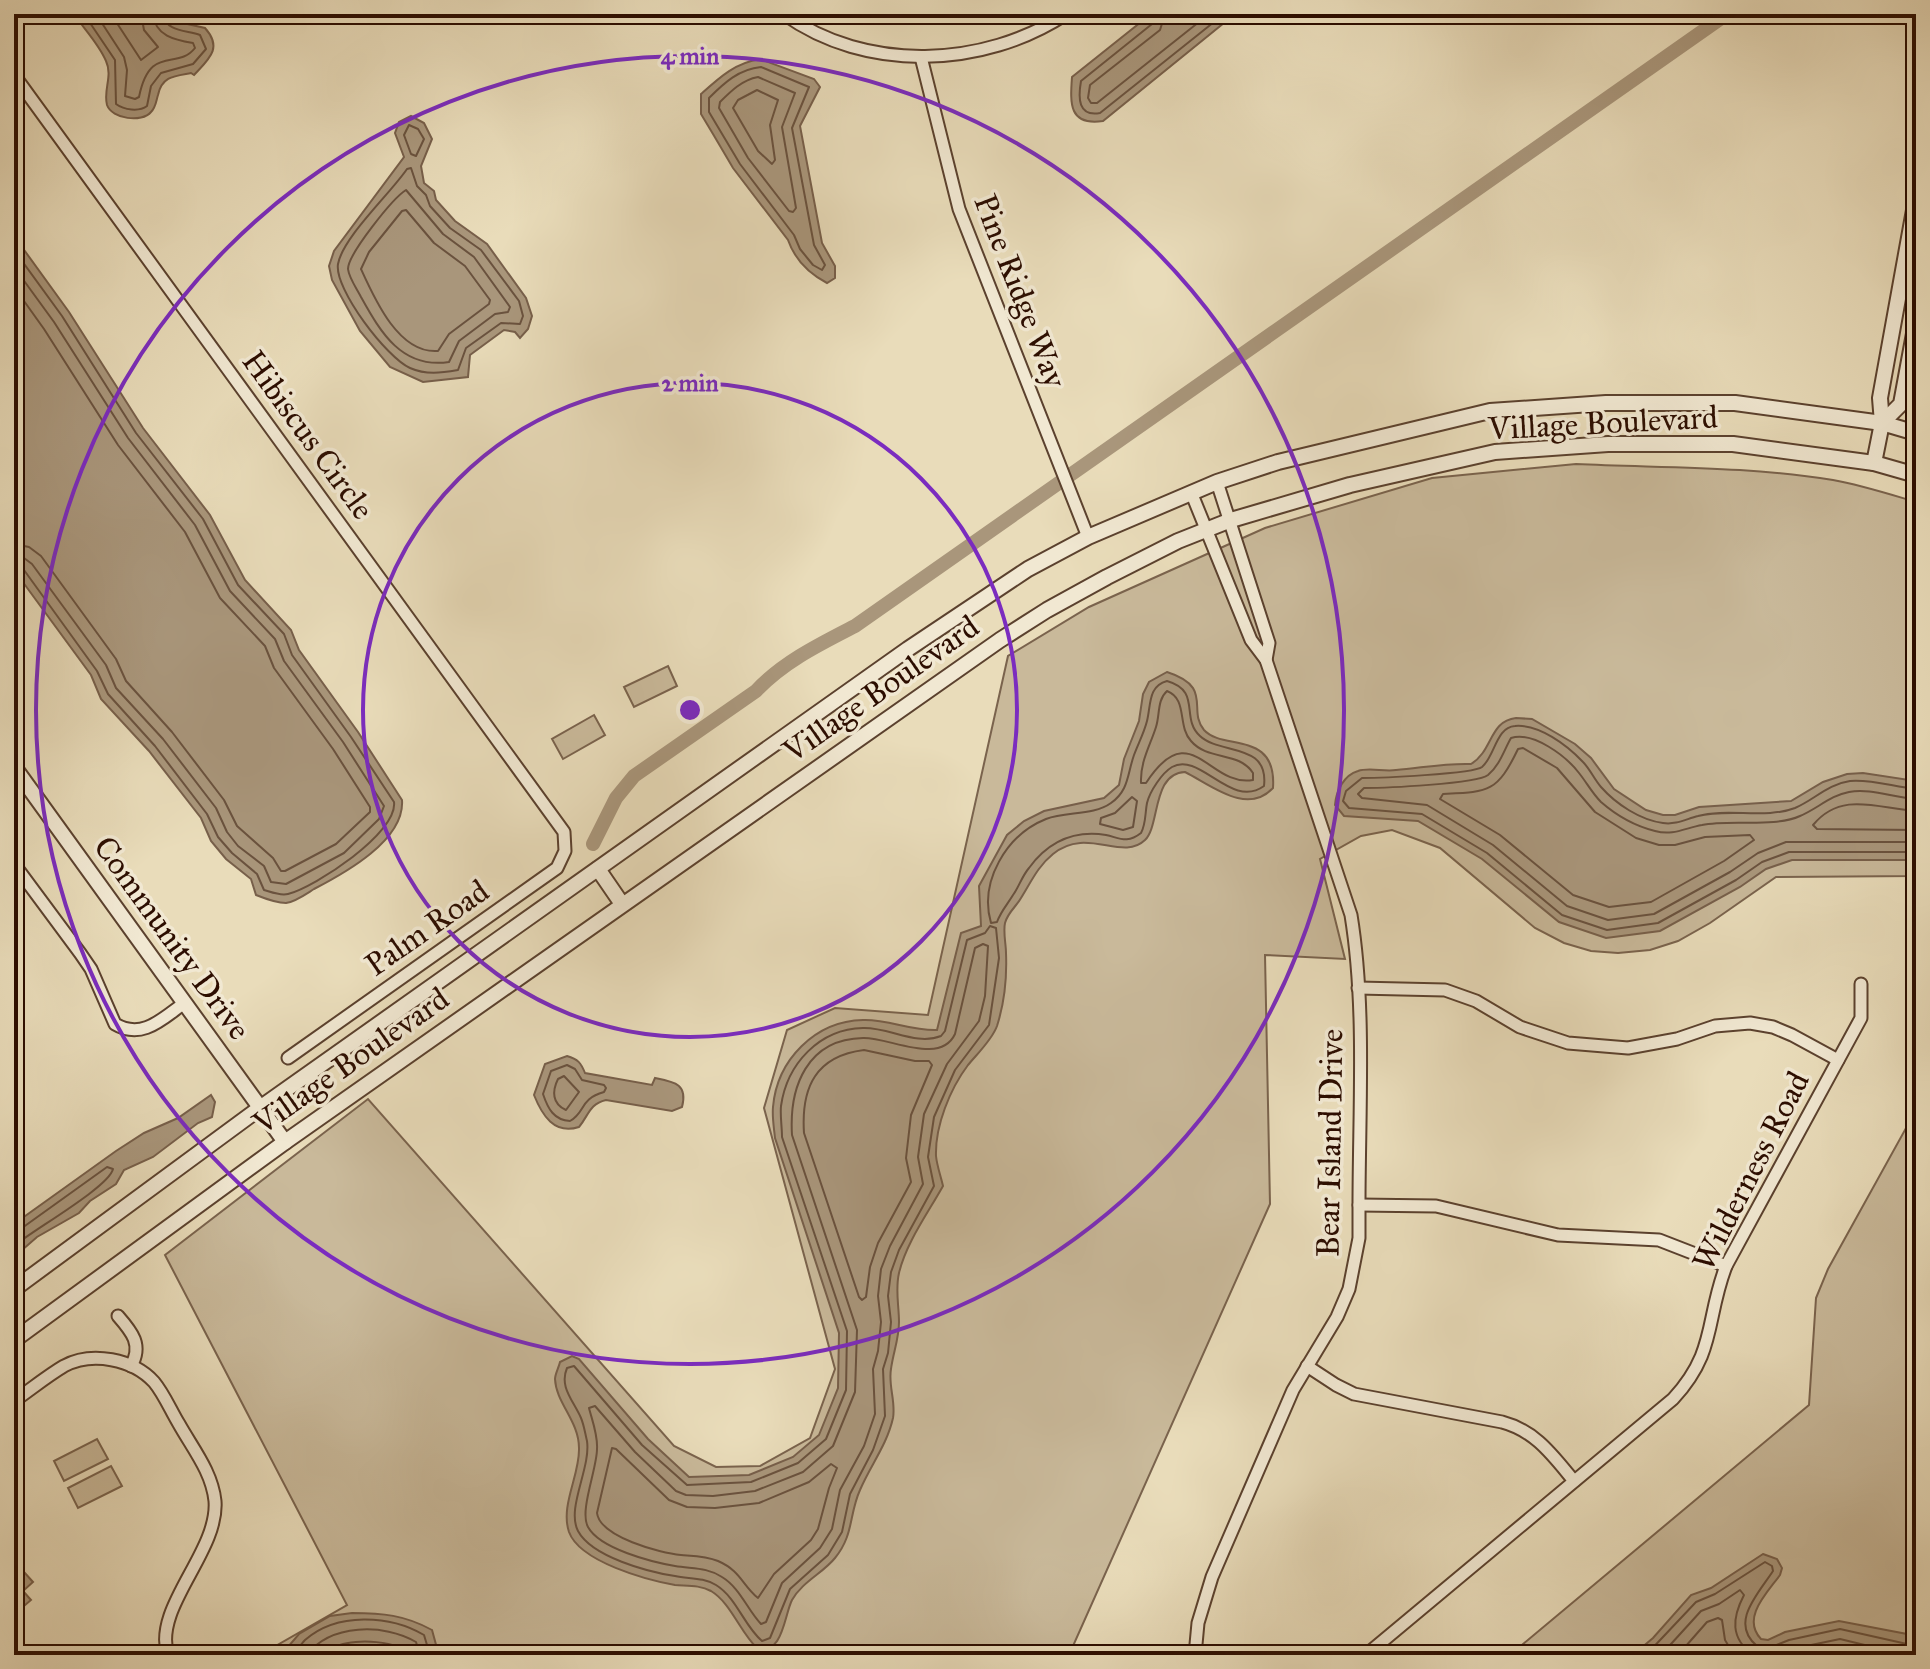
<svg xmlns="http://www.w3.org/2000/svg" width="1930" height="1669" viewBox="0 0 1930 1669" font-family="'IM FELL Great Primer',serif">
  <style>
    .green { fill: #c9b99a; stroke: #7a634d; stroke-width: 2 }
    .water { fill: #a9967b; stroke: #775f4a; stroke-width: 2 }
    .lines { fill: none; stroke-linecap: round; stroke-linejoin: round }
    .shore { stroke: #6a523e; stroke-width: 2 }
    .canal { stroke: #a9967b; stroke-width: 14 }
    .minor-casing { stroke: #5b412e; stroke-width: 15 }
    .tertiary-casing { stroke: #5b412e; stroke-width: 18 }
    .minor { stroke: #f1e8d2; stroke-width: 11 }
    .tertiary { stroke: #f1e8d2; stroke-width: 14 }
    .ring { fill: none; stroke: #7b2cbf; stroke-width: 4 }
    .labels { text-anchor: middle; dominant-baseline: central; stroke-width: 7; stroke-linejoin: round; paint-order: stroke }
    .street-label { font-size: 32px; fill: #2c0d00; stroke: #f1e8d2 }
    .centre { fill: #7b2cbf; stroke: #f1e8d2; stroke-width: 4 }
    .ring-label { font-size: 24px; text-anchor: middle; font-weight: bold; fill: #7b2cbf; stroke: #f1e8d2; stroke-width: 7; stroke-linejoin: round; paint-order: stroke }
  </style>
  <rect width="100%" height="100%" fill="#e9dcba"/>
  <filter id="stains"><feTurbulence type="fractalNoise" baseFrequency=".0025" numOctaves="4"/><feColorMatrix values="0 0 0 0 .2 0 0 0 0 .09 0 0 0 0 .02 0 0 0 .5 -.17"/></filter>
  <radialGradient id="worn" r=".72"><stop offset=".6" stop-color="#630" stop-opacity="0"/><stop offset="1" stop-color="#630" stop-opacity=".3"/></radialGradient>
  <g class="green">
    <path d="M 1576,464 C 1661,468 1748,466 1833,480 C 1861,485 1889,494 1916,502 L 1916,876 L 1776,877 L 1710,923 L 1678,941 L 1650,950 L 1618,953 L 1591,951 L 1564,943 L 1535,928 L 1440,848 L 1392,830 L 1361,836 L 1320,859 L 1345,959 L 1265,955 L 1270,1204 L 1069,1655 L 260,1655 L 347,1605 L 165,1255 L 368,1099 L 674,1446 L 716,1467 L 760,1466 L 810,1438 L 835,1369 L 764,1108 L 787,1030 L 835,1008 L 928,1015 L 1008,656 L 1089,607 L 1265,528 L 1432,478 Z"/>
    <path d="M 668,666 L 677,686 L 634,707 L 624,687 Z"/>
    <path d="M 594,715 L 605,735 L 563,759 L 552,739 Z"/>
    <path d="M 1916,1110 L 1916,1655 L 1510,1655 L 1809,1405 L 1816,1298 L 1828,1269 Z"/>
    <path d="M 97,1439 L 108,1459 L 64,1481 L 54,1461 Z"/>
    <path d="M 111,1466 L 122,1486 L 78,1508 L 68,1488 Z"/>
  </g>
  <g class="water">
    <path d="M 74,14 L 168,14 L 183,23 L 205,28 C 223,48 209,59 194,75 L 191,73 C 175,76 162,76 158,95 C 156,101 156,107 151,112 C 142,123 112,119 107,105 C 103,90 113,76 106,61 C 99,44 84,29 74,14 Z"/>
    <path d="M 1151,14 L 1235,14 L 1103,121 C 1069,126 1070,104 1072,77 Z"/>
    <path d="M 760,59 L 814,79 L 820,87 L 800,126 L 822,243 L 835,266 L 835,278 L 827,283 C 808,273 795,260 788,240 L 733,168 L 713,134 L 701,114 L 701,94 C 720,77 735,63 760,59 Z"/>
    <path d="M 411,116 L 424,123 L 432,139 L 421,166 L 424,183 L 434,191 L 436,200 L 455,221 L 487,244 L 526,298 L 532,316 L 528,329 L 520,338 L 515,332 L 504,330 L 470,355 L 468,377 L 423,382 L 390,367 L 360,331 L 332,280 L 329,266 L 334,251 L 404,157 L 395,133 L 399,122 Z"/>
    <path d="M 14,236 L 69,312 L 143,428 L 210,515 L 245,580 L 291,630 L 299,650 L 358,732 L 402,800 C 405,840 345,873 314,889 C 306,894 295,902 286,903 C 276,903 266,899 256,895 L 251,879 L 226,859 L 211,841 L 201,818 L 149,751 L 101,699 L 91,675 L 14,570 Z"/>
    <path d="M 1167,672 C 1214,687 1187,710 1204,730 C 1223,751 1277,730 1273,788 C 1247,816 1211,785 1185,772 C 1152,773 1160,826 1145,840 C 1122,862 1087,826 1053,854 C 1038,866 1031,882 1021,898 C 1016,907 1008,912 1005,923 C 1003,932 1006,944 1006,953 C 1007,977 1004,1004 997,1026 C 992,1040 977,1054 968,1065 C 950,1089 935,1126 936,1156 C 937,1166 941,1177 943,1186 C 928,1213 906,1243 899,1273 C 895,1290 899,1305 899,1322 C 899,1339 893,1353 891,1369 C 888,1385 896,1402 893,1418 C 887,1445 870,1466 860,1490 C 849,1514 854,1535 835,1558 C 823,1573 802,1582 792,1600 C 784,1616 783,1656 757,1648 C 740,1632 731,1603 711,1591 C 700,1585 688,1586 675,1585 C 647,1580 580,1562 569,1532 C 560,1505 580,1475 579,1448 C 579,1421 556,1403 555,1379 C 555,1374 559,1367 560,1362 L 572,1356 L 579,1359 L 648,1439 L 689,1477 L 749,1475 L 793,1457 L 819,1435 L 838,1388 L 839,1333 L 775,1138 C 774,1128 772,1117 773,1107 C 777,1060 815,1021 863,1020 C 888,1019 911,1031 937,1030 L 961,933 L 981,926 L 979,886 L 1007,835 L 1024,821 L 1044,811 L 1104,798 L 1119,785 L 1124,759 L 1139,721 L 1143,694 L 1149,682 Z"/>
    <path d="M 1516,718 L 1532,719 L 1575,744 L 1591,758 L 1614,789 L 1646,810 L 1663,815 L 1675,815 L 1699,807 L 1791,801 L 1823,782 L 1847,774 L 1863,773 L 1916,781 L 1916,860 L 1792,860 L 1766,869 L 1740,887 L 1660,931 L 1606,938 L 1559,922 L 1482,859 L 1418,821 L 1344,816 L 1335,805 C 1336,791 1344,775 1358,771 C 1369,767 1384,772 1396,770 C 1421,768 1445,763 1471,764 C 1493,751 1489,721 1516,718 Z"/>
    <path d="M 567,1056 C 578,1059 581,1063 585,1073 L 652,1085 L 655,1078 C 675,1082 688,1084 682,1107 L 672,1111 L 606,1100 C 589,1104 589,1115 579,1127 C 554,1135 542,1115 534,1095 L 545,1064 Z"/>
    <path d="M 211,1095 L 215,1102 L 212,1117 L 198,1123 L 153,1157 L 124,1170 L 116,1184 L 90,1201 L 79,1213 L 37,1237 L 14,1257 L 14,1224 L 116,1151 L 144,1133 L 178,1118 Z"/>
    <path d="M 1763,1554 L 1777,1559 L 1782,1568 L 1780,1575 C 1767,1593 1741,1618 1761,1639 L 1768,1640 L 1785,1632 L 1839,1621 L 1907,1634 L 1916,1639 L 1916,1655 L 1633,1655 L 1653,1638 L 1691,1595 L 1711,1588 Z"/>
    <path d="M 24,1572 L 33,1582 L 23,1591 L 31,1600 L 18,1611 L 14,1606 L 14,1575 L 17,1578 Z"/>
    <path d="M 352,1613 C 382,1613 405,1615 432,1630 L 438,1652 L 435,1655 L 281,1655 L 299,1634 L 330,1616 Z"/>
  </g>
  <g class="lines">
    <g class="shore">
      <path d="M 84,14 L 115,60 L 116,104 C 124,110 139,112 147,106 L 151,86 L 161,73 L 193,64 L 206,49 L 200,35 C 186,30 166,32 163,14"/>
      <path d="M 96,14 L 124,57 L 127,70 L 125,96 L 135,99 L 139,97 C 150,43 177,71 195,48 L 193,43 C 175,40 155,36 153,14"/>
      <path d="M 111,14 L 141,60 L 158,47 L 144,30 L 141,14"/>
      <path d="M 1155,14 L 1152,24 L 1081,81 C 1078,98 1078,117 1100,113 L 1224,14"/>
      <path d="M 1165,14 L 1160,30 L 1090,85 L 1088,98 L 1091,103 L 1097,103 L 1209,14"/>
      <path d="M 761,67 L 809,87 L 792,128 L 814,245 L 825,265 L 822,270 L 813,265 L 800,249 L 794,235 L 740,164 L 709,112 L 709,98 C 724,83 739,69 761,67 Z"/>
      <path d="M 758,77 L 795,93 L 782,127 L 796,208 L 793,212 L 789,211 L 748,158 L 719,108 L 720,102 C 731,91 742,80 758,77 Z"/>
      <path d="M 757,90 L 778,100 L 770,125 L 775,160 L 772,164 L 758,151 L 733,108 L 738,100 Z"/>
      <path d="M 409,125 L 418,129 L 424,139 L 416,156 L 411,154 L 404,135 Z"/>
      <path d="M 411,168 L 417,186 L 426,195 L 430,206 L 450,228 L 481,250 L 519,301 L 523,316 L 520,324 L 501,323 L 466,348 L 458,370 C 441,373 426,375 410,368 C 387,358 334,289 338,264 C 343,237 390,194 407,169 Z"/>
      <path d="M 406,190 L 443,234 L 474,257 L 510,307 L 508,312 L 495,314 L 459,341 L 449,362 C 402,369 381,333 361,297 C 357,289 349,278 348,269 C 348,254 393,198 406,190 Z"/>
      <path d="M 406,210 L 434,243 L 465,266 L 490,300 L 489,304 L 449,334 L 438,351 C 399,354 375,300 361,269 L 369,252 L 402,211 Z"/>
      <path d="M 14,250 L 62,316 L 136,433 L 203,519 L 238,585 L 284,634 L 292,655 L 351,737 L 394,802 C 398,833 315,887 288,894 C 280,896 271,892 264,890 L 257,874 L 232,853 L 218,837 L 207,814 L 155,746 L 108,694 L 97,671 L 24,570 L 14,566"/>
      <path d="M 14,267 L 54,322 L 128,438 L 195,525 L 230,591 L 275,639 L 284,661 L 343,742 L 384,806 L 379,819 L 344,853 L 286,884 L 271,882 L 264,866 L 238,846 L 227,832 L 216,808 L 163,739 L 116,688 L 106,665 L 32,564 L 24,558 L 14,556"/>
      <path d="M 14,287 L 44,329 L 118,445 L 185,532 L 220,598 L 265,646 L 274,668 L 333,749 L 370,807 L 370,812 L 336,844 L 285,871 L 281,871 L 273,858 L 237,826 L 224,800 L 172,732 L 126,681 L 116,659 L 41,556 L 29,547 L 14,544"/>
      <path d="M 1167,681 C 1202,691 1180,718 1200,736 C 1220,755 1269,742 1264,786 C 1231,810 1200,751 1172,767 C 1162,773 1150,791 1147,803 C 1145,813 1146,824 1141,833 C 1127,844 1120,838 1106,835 C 1074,830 1048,842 1029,868 C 1022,876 1019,887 1013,895 C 1007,905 1001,911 997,922 L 991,923 C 979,882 1006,835 1046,819 C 1066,811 1093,816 1111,803 C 1129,790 1127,775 1134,755 C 1138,744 1144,733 1147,721 C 1151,705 1148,686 1167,681 Z"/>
      <path d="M 1167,691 C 1188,699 1177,726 1191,741 C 1208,761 1239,751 1253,773 L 1253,780 C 1209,788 1191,714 1146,783 L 1141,783 C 1140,762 1150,746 1156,727 C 1160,715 1157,700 1167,691 Z"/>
      <path d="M 1523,748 L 1557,768 L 1595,812 L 1636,838 L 1659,845 L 1675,845 L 1705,837 L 1750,835 L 1754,840 L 1724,861 L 1651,902 L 1609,907 L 1573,895 L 1500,835 L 1440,799 L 1443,794 C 1488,792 1497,793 1518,749 Z"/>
      <path d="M 1916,789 C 1894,787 1872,779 1850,781 C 1828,784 1814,800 1795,808 C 1767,819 1727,808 1698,816 C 1686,819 1676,825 1663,823 C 1640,820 1616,804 1601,787 C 1594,779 1590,769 1583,762 C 1567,745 1539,724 1515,726 C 1496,727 1495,756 1482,767 C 1473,774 1378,778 1362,778 L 1346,791 L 1343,801 L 1349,808 L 1422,814 L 1487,853 L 1562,915 L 1607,930 L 1658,923 L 1736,880 L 1762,862 L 1789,852 L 1916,852"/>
      <path d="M 1132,797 L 1137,801 L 1133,827 L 1123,830 L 1100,824 L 1101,818 L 1115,813 Z"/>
      <path d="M 1916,799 C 1894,798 1871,788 1849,792 C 1831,795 1817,809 1800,816 C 1774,828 1730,819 1702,825 C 1685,828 1673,836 1655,831 C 1635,826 1617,816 1601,802 C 1592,793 1587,783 1579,773 C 1566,756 1533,731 1511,738 C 1504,750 1500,765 1488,775 C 1476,784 1384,788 1364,788 L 1358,794 L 1362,798 L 1427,805 L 1493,845 L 1567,906 L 1608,920 L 1654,914 L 1730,872 L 1758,853 L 1786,842 L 1916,842"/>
      <path d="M 1916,811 C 1879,809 1842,790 1813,825 L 1817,829 L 1916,830"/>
      <path d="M 990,926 L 996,928 L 999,958 L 989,1025 L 955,1070 L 934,1117 L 928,1157 L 934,1186 L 899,1250 L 891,1272 L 888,1296 L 891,1322 L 888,1353 L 883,1369 L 885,1416 L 873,1450 L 850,1494 L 842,1532 L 828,1555 L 790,1589 L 770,1638 L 762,1641 C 744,1626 737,1598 716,1585 C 703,1577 689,1579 675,1576 C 648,1572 592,1557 578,1531 C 566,1508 591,1468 587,1441 C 585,1433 584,1425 581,1418 C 573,1400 559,1387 567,1368 L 574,1366 L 642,1445 L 687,1485 L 751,1482 L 798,1463 L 826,1439 L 846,1390 L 847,1331 L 782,1137 C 782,1127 780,1115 781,1106 C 787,1064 819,1029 863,1028 C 889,1027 916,1046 941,1036 L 945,1031 L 967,940 L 985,933 Z"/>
      <path d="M 983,944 L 988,946 L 985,996 L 979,1021 L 947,1064 L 924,1114 L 918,1157 L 923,1184 L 890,1246 L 881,1269 L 878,1296 L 881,1322 L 878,1351 L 873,1369 L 875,1414 L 864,1446 L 840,1490 L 832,1529 L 820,1548 L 782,1583 L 766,1622 L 761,1624 C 747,1609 740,1588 722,1577 C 707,1567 692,1569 675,1566 C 652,1562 600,1549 588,1527 C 579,1511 597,1469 597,1449 C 598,1435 592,1420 589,1408 L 595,1406 L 635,1452 L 676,1491 L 686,1495 L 713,1496 L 755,1491 L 803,1472 L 833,1446 L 855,1392 L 857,1330 L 792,1135 C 789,1087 807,1039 863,1038 C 889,1037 940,1066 955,1034 L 975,948 Z"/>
      <path d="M 864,1050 L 915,1061 L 929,1061 L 932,1065 L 911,1115 L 906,1158 L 911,1182 L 878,1243 L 870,1267 L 866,1297 L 862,1300 L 859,1297 L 804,1133 C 801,1087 816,1056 864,1050 Z"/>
      <path d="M 567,1065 L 575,1069 L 582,1080 L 604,1085 L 606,1088 L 604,1092 C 579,1099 586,1112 570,1121 C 554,1120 548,1109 543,1094 L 551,1071 Z"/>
      <path d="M 564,1076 L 579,1092 L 566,1110 C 552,1104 552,1091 558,1079 Z"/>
      <path d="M 14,1230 L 22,1228 L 107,1167 L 113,1169 C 109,1187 33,1230 14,1246"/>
      <path d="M 612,1448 L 616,1449 L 669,1500 L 687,1507 L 715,1508 L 759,1503 L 809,1482 L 831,1464 L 837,1468 L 829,1488 L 818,1529 L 811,1540 L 774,1574 L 758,1598 C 742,1585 741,1571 718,1561 C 706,1556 694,1556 681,1555 C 660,1553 600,1537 597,1513 Z"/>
      <path d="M 293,1655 C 297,1651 301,1644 305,1640 C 337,1612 390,1615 424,1635 L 430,1655"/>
      <path d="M 307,1655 C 330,1624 384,1623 416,1642 L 420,1655"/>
      <path d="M 323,1655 C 329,1652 335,1647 340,1645 C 355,1639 400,1640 407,1655"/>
      <path d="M 1646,1655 L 1696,1602 L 1715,1594 L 1765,1562 L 1772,1566 L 1773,1571 C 1758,1594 1729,1623 1757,1646 L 1769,1648 L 1789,1640 L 1840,1629 L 1916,1646"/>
      <path d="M 1661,1655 L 1701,1611 L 1719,1604 L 1740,1590 L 1744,1595 C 1732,1618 1730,1638 1753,1655"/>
      <path d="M 1678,1655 L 1707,1622 L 1718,1618 L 1722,1620 L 1725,1640 L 1734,1655"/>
      <path d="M 1780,1655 L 1792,1649 L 1840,1639 L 1906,1655"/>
    </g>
    <path class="canal" d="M 593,844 L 616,798 L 634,776 L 756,691 C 783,662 820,644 855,626 L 1727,14"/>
    <defs>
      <g id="minor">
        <path d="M 784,14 C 866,73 984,68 1066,14"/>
        <path d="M 921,57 L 959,209 L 1088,537"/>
        <path d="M 14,75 L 564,832 L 565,851 L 557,868 L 288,1058"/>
        <path d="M 1217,482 L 1269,643 L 1266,660"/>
        <path d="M 1191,492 L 1251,640 L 1266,660 L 1351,915 C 1366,1007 1359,1111 1359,1205 L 1359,1238 L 1349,1289 L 1337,1317 L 1293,1390 L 1212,1577 L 1198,1623 L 1195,1655"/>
        <path d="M 14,864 L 80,953 L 91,969 L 115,1024 C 142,1040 162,1019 183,1004"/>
        <path d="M 1358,988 L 1445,990 L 1476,1001 L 1520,1027 L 1568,1043 L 1628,1048 L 1677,1039 L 1715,1026 L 1750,1023 L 1773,1027 L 1792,1035 L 1838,1060"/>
        <path d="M 1359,1205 L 1436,1206 L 1558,1235 L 1659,1240 L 1726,1266"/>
        <path d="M 118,1316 C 132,1332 143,1345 131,1366"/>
        <path d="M 1307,1366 L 1336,1385 L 1354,1394 L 1502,1422 C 1536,1431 1553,1456 1574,1481"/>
        <path d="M 14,1401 C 30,1390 47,1376 64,1366 C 92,1351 133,1359 154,1382 C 164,1394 171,1411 179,1424 C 193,1449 212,1472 215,1501 C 219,1552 152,1608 168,1655"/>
        <path d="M 1366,1655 L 1673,1399 C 1717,1351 1705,1321 1726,1266 L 1861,1018 L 1861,984"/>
      </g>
      <g id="tertiary">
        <path d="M 1882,423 L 1901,404 L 1916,323"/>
        <path d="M 1874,463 L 1882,423 L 1880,398 L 1916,199"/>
        <path d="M 14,767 L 285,1142"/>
        <path d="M 598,869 L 622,904"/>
        <path d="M 14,1289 L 260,1108 L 908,649 L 1028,569 L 1088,537 L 1217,482 L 1278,462 L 1490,411 L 1606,403 L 1735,403 L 1882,423 L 1916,433"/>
        <path d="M 14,1340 L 285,1142 L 1000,640 L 1047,610 L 1107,577 L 1178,541 L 1231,520 L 1350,485 L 1495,452 L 1608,444 L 1733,444 L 1874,463 L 1916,475"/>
      </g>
    </defs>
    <use href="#minor" class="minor-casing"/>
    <use href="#tertiary" class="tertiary-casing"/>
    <use href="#minor" class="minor"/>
    <use href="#tertiary" class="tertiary"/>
  </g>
  <g class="ring">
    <circle cx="690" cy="710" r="327"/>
    <circle cx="690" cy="710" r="654"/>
  </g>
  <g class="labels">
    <g class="street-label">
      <text transform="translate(1020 291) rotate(69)">Pine Ridge Way</text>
      <text transform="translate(1603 423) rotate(-3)">Village Boulevard</text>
      <text transform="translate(308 435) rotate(54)">Hibiscus Circle</text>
      <text transform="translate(881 689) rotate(-35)">Village Boulevard</text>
      <text transform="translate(427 928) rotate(-35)">Palm Road</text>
      <text transform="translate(172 938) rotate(54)">Community Drive</text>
      <text transform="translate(351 1061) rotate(-35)">Village Boulevard</text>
      <text transform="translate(1330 1143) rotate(-89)">Bear Island Drive</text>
      <text transform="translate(1751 1171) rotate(-63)">Wilderness Road</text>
    </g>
  </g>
  <circle cx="690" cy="710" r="12" class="centre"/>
  <g class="ring-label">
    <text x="690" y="64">4 min</text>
    <text x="690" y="391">2 min</text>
  </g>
  <rect width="1930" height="1669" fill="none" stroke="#e9dcba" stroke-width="48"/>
  <rect x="16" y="16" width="1898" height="1637" fill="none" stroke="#2c0d00" stroke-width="4"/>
  <rect x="24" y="24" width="1882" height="1621" fill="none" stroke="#2c0d00" stroke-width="2"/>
  <rect width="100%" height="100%" filter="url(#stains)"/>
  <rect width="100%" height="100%" fill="url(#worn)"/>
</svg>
